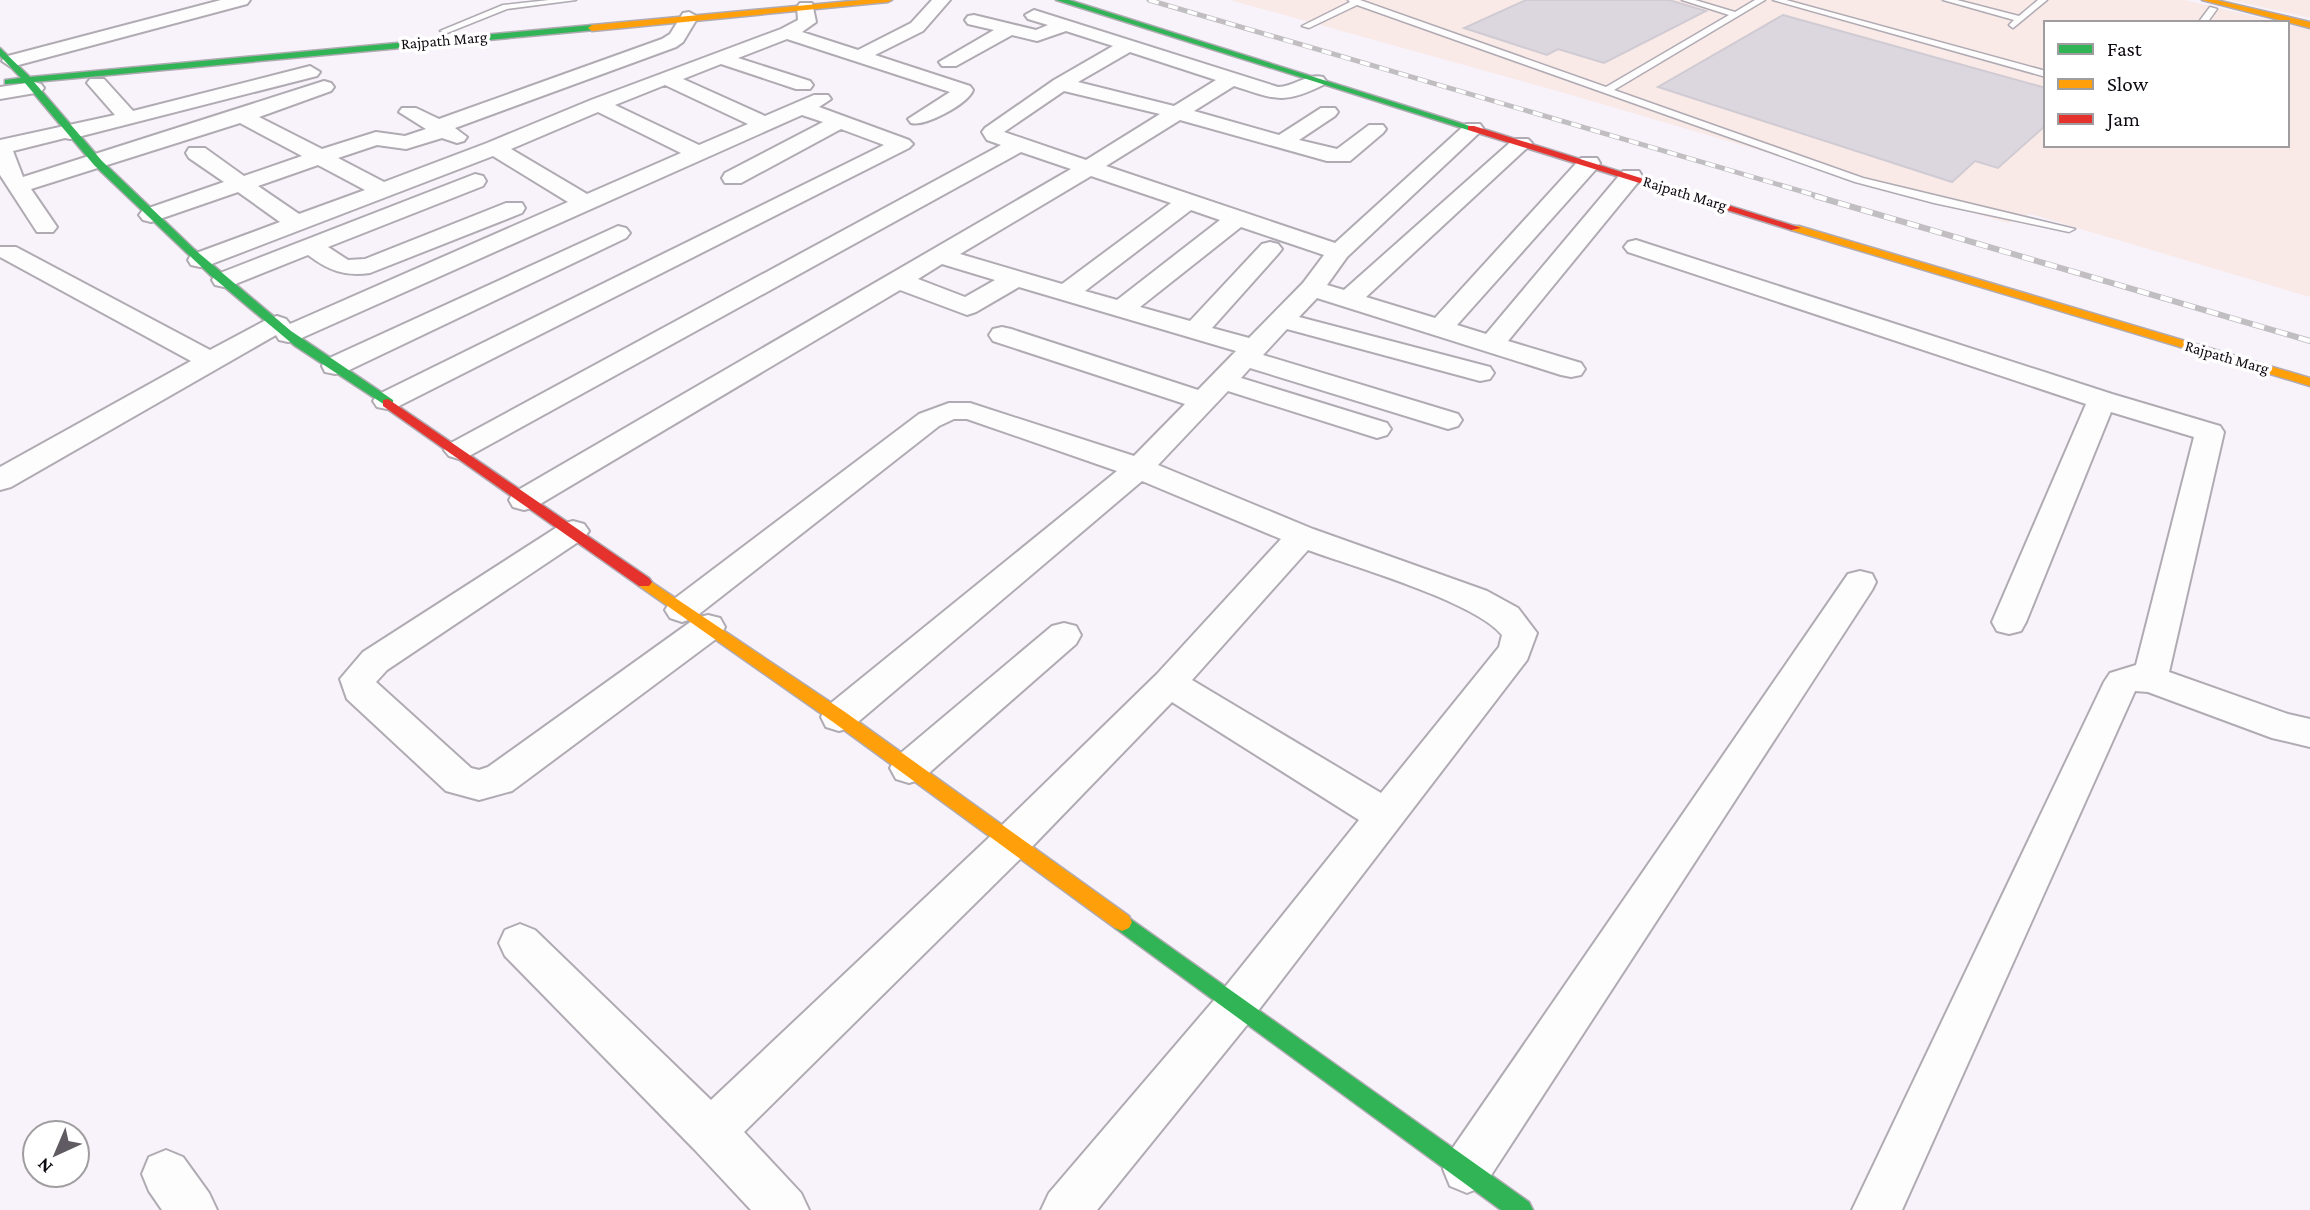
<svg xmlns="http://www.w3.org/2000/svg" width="2310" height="1210" viewBox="0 0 2310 1210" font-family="'Crimson Pro',serif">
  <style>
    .industrial { fill: #f9eae7 }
    .building { fill: #dcd7df; stroke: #d0cbd3; stroke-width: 2 }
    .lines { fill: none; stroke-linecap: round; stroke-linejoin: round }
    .lane-casing { stroke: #b0abb3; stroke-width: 3 }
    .street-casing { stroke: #b0abb3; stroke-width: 4 }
    .fast-casing { stroke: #b0abb3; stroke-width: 3 }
    .slow-casing { stroke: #b0abb3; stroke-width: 3 }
    .jam-casing { stroke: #b0abb3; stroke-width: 3 }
    .lane { fill: #fefdfe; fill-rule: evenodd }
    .street { fill: #fefdfe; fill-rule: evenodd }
    .fast { fill: #30b455; fill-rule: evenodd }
    .slow { fill: #ff9f0a; fill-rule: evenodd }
    .jam { fill: #e5322d; fill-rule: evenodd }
    .rail-far1-casing { stroke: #c0bec1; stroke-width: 5 }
    .rail-casing { stroke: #c0bec1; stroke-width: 6 }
    .rail-far1 { stroke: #fff; stroke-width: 3.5; stroke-dasharray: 10; stroke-linecap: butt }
    .rail { stroke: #fff; stroke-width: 4.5; stroke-dasharray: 12; stroke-linecap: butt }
    .labels { text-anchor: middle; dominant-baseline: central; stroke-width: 7; stroke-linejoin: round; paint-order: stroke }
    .far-street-label { font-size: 16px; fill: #0e0910; stroke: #fff }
  </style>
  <rect width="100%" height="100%" fill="#f8f2fb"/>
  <g class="industrial">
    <path d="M 1230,0 L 2185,0 L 2282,23 L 2046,23 L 2046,145 L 2287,145 L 2287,24 L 2310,29 L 2310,297 L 2030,214 L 2008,223 L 1554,90 Z"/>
    <path d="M 2230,0 L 2310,0 L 2310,18 Z"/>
  </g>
  <g class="building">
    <path d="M 1526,0 L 1669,0 L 1706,11 L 1604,63 L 1558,49 L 1547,55 L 1464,28 Z"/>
    <path d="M 1783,15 L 2046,88 L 2046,125 L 1998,168 L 1975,161 L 1952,182 L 1658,87 Z"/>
  </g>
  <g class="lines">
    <defs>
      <g id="lane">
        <path d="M 549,0 L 576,0 L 507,9 L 447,33 L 440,31 L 503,5 Z"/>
        <path d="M 1348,0 L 1360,0 L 1606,87 L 1729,15 L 1682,0 L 1695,0 L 1735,12 L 1755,0 L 1765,0 L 1614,90 L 1863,178 L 2075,229 L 2069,232 L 1934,203 L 1855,182 L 1357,5 L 1309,28 L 1302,26 L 1350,2 Z"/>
        <path d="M 1773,0 L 1786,0 L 2046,71 L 2046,77 Z"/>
        <path d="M 1943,0 L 1957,0 L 2019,16 L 2038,0 L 2047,0 L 2013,28 L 2009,25 L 2014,20 Z"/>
        <path d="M 2210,7 L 2217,9 L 2207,23 L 2198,23 Z"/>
      </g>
      <g id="street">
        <path d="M 221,0 L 250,0 L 247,4 L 11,67 L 2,61 L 4,57 Z"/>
        <path d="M 932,0 L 950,0 L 923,31 L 875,55 L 970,86 L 973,90 C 968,104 925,127 911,123 L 908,119 L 950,92 L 787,39 L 738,58 L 810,81 L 813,85 L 810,89 L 796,89 L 721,64 L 683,79 L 765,116 L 814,95 L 828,95 L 831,99 L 819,107 L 909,140 L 913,144 L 909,148 L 397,407 L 387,409 L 377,407 L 373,401 L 377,395 L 884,145 L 841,129 L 741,183 L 725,183 L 722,178 L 725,173 L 823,122 L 802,115 L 297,340 L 288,342 L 279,340 L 276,335 L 11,487 L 0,490 L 0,467 L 191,361 L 0,257 L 0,247 L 16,247 L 210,350 L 268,319 L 277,316 L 286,319 L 290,324 L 568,202 L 493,156 L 209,265 L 200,267 L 191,265 L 188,260 L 191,255 L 280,222 L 238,192 L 151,222 L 143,220 L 139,215 L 143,210 L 224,182 L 189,158 L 186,153 L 189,148 L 205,148 L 244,176 L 302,156 L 240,123 L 31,189 L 57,227 L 53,232 L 37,232 L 0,175 L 0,140 L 115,115 L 87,83 L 90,79 L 104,79 L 133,111 L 310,66 L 320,72 L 317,76 L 70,139 L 65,138 L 13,151 L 23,177 L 324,81 L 331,83 L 334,87 L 331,91 L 259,117 L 322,149 L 376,132 L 405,136 L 426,129 L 399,112 L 402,108 L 416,108 L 439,119 L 662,39 L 670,34 L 683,13 L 689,12 L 698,17 L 683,42 L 676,47 L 455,128 L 467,137 L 464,141 L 457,143 L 442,138 L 406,149 L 377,145 L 338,158 L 384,182 L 487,143 L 591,100 L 781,29 L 798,20 L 797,7 L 800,3 L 812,3 L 816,22 L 802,32 L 858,50 L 911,23 ZM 665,85 L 748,124 L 699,145 L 615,105 ZM 598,112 L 681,153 L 587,194 L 511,149 ZM 318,165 L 365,190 L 299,214 L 258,186 Z"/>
        <path d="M 1034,10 L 1278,87 C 1294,87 1307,73 1323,77 L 1326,81 L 1323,85 C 1282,105 1275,99 1234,86 L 1194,111 L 1279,135 L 1321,108 L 1335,108 L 1338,112 L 1335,116 L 1299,140 L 1337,149 L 1369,125 L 1383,125 L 1386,129 L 1383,133 L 1350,161 L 1327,161 L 1180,120 L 1106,166 L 1335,243 L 1466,124 L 1480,124 L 1483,128 L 1480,132 L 1347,257 L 1327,285 L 1344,290 L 1514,139 L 1528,139 L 1532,143 L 1528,147 L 1366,297 L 1435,318 L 1581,158 L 1597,158 L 1600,163 L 1597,168 L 1457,325 L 1486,334 L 1623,171 L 1639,171 L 1642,176 L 1639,181 L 1508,341 L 1581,363 L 1585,369 L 1581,375 L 1571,377 L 1561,375 L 1317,298 L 1299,317 L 1490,367 L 1494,373 L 1490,379 L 1480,381 L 1287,329 L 1263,355 L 1458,414 L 1462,420 L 1458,426 L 1448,429 L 1250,368 L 1241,378 L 1387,423 L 1391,429 L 1387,435 L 1377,438 L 1228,391 L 1158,465 L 1313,529 L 1487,591 L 1518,608 L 1537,633 L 1527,660 L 1251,1020 L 1097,1210 L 1041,1210 L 1049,1193 L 1221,992 L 1359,820 L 1172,702 L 1025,854 L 744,1132 L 801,1193 L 809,1210 L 751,1210 L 694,1149 L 505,956 L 499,943 L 505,930 L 520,924 L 535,930 L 711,1100 L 997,830 L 1157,674 L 1281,539 L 1142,481 L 852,727 L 839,731 L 826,727 L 821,717 L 826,707 L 1117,471 L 967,419 L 954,419 L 939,426 L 694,618 L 682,622 L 670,618 L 665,610 L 670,602 L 919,414 L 949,403 L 970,403 L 1134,456 L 1185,404 L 993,341 L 989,335 L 993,329 L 1002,327 L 1011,329 L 1198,390 L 1236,351 L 1019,287 L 976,312 L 967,315 L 900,290 L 535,507 L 524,510 L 513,507 L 509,500 L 513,493 L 1071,169 L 1021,152 L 469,456 L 459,459 L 449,456 L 444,450 L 449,444 L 1001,145 L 987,140 L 982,132 L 985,128 L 1054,80 L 1113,46 L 1066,31 L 1037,41 L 1012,35 L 956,66 L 942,66 L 939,62 L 994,30 L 968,24 L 965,20 L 968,16 L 974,15 L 1036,30 L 1048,25 L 1028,19 L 1025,15 ZM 1130,52 L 1216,80 L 1174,106 L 1078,82 ZM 1064,91 L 1160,114 L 1086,160 L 1004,132 ZM 1091,176 L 1171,203 L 1062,284 L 960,254 ZM 1191,210 L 1220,220 L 1117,300 L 1085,291 ZM 1241,227 L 1324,255 L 1303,283 L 1249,338 L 1212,328 L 1278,254 L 1282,249 L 1278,244 L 1270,242 L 1262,244 L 1190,321 L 1140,307 ZM 942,264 L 995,280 L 965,297 L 918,279 ZM 1308,550 C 1352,566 1476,602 1502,635 L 1499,647 L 1381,793 L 1192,680 Z"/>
        <path d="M 34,82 L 41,84 L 44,88 L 41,92 L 0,99 L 0,87 Z"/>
        <path d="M 475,174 L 483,176 L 486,181 L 483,186 L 328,247 L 348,260 L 365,259 L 506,203 L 522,203 L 525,208 L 522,213 L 370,273 C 345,277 328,270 308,255 L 233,285 L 224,287 L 215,285 L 212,280 L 215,275 Z"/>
        <path d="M 618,226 L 626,228 L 630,233 L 626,238 L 345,372 L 335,374 L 325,372 L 322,366 L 325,360 Z"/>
        <path d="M 1636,240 L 2112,394 L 2220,426 L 2224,432 L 2169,672 L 2288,714 L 2310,719 L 2310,747 L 2272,738 L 2148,692 L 2135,691 L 1902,1210 L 1852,1210 L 2104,682 L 2110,673 L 2136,665 L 2194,437 L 2111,412 L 2026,622 L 2021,631 L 2009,634 L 1997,631 L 1992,622 L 2086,404 L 1628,252 L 1624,247 L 1628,242 Z"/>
        <path d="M 573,521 L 584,524 L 589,531 L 584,538 L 387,670 L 376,682 L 471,768 L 479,770 L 488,767 L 696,618 L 708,615 L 720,618 L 725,627 L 720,636 L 512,791 L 479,800 L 446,791 L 347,699 L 340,679 L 363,652 L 562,524 Z"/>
        <path d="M 1860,571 L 1872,574 L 1876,582 L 1872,590 L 1484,1186 L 1467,1193 L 1450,1186 L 1443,1169 L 1450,1152 L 1848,574 Z"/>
        <path d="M 1064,623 L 1076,626 L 1081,635 L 1076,644 L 922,779 L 909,783 L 896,779 L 890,768 L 896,757 L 1052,626 Z"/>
        <path d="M 166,1150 L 183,1157 L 209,1193 L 217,1210 L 162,1210 L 149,1191 L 142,1174 L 149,1157 Z"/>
      </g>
      <g id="fast">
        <path d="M 1056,0 L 1069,0 L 1476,128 L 1468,130 Z"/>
        <path d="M 592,25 L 596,28 L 595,30 L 34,82 L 102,161 L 194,249 L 291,331 L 393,400 L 393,406 L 388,407 L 295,346 L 210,275 L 94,165 L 25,83 L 5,84 L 5,80 L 21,78 L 0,56 L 0,48 L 30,77 Z"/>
        <path d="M 1122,913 L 1529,1202 L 1533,1210 L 1501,1210 L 1115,928 L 1112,922 L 1115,916 Z"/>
      </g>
      <g id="slow">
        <path d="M 862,0 L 892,0 L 888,2 L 592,31 L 588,28 L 592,25 Z"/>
        <path d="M 2202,0 L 2216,0 L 2310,22 L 2310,28 Z"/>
        <path d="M 1791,226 L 1799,226 L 2310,378 L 2310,386 L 1791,230 Z"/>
        <path d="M 644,577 L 845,712 L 1129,916 L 1132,922 L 1129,928 L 1122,931 L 1115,928 L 833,722 L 639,586 L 636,582 L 639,578 Z"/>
      </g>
      <g id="jam">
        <path d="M 1468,126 L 1474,126 L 1801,228 L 1791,230 L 1468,130 Z"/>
        <path d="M 388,399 L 649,578 L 652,582 L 649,586 L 639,586 L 383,406 L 383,400 Z"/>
      </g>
    </defs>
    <use href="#lane" class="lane-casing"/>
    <use href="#street" class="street-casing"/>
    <use href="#fast" class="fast-casing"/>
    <use href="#slow" class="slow-casing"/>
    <use href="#jam" class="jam-casing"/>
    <use href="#lane" class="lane"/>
    <use href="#street" class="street"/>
    <use href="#fast" class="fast"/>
    <use href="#slow" class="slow"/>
    <use href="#jam" class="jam"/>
    <defs>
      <path id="rail-far1" d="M 1149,0 L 1821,197"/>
      <path id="rail" d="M 1815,196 L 2310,341"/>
    </defs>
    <use href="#rail-far1" class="rail-far1-casing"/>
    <use href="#rail" class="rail-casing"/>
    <use href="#rail-far1" class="rail-far1"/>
    <use href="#rail" class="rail"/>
  </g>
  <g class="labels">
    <g class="far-street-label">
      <text transform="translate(444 40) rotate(-5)">Rajpath Marg</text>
      <text transform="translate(1685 193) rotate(17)">Rajpath Marg</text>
      <text transform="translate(2227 357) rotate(16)">Rajpath Marg</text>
    </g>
  </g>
  <rect x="2044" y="21" width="245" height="126" fill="#ffffff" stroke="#9f9d9f" stroke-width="2"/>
  <rect x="2058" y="44" width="35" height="10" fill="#30b455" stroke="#9f9d9f" stroke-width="2"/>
  <text x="2107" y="56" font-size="21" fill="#0e0910">Fast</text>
  <rect x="2058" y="79" width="35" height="10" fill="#ff9f0a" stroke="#9f9d9f" stroke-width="2"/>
  <text x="2107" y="91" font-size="21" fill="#0e0910">Slow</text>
  <rect x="2058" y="114" width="35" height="10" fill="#e5322d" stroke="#9f9d9f" stroke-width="2"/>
  <text x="2107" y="126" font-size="21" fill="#0e0910">Jam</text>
  <g transform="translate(56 1154) rotate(224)"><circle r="33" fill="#ffffff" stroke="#9f9d9f" stroke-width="2"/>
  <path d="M0-5L12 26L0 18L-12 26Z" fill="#605b62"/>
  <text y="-10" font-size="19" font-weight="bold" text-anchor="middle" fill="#0e0910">N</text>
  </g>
</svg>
